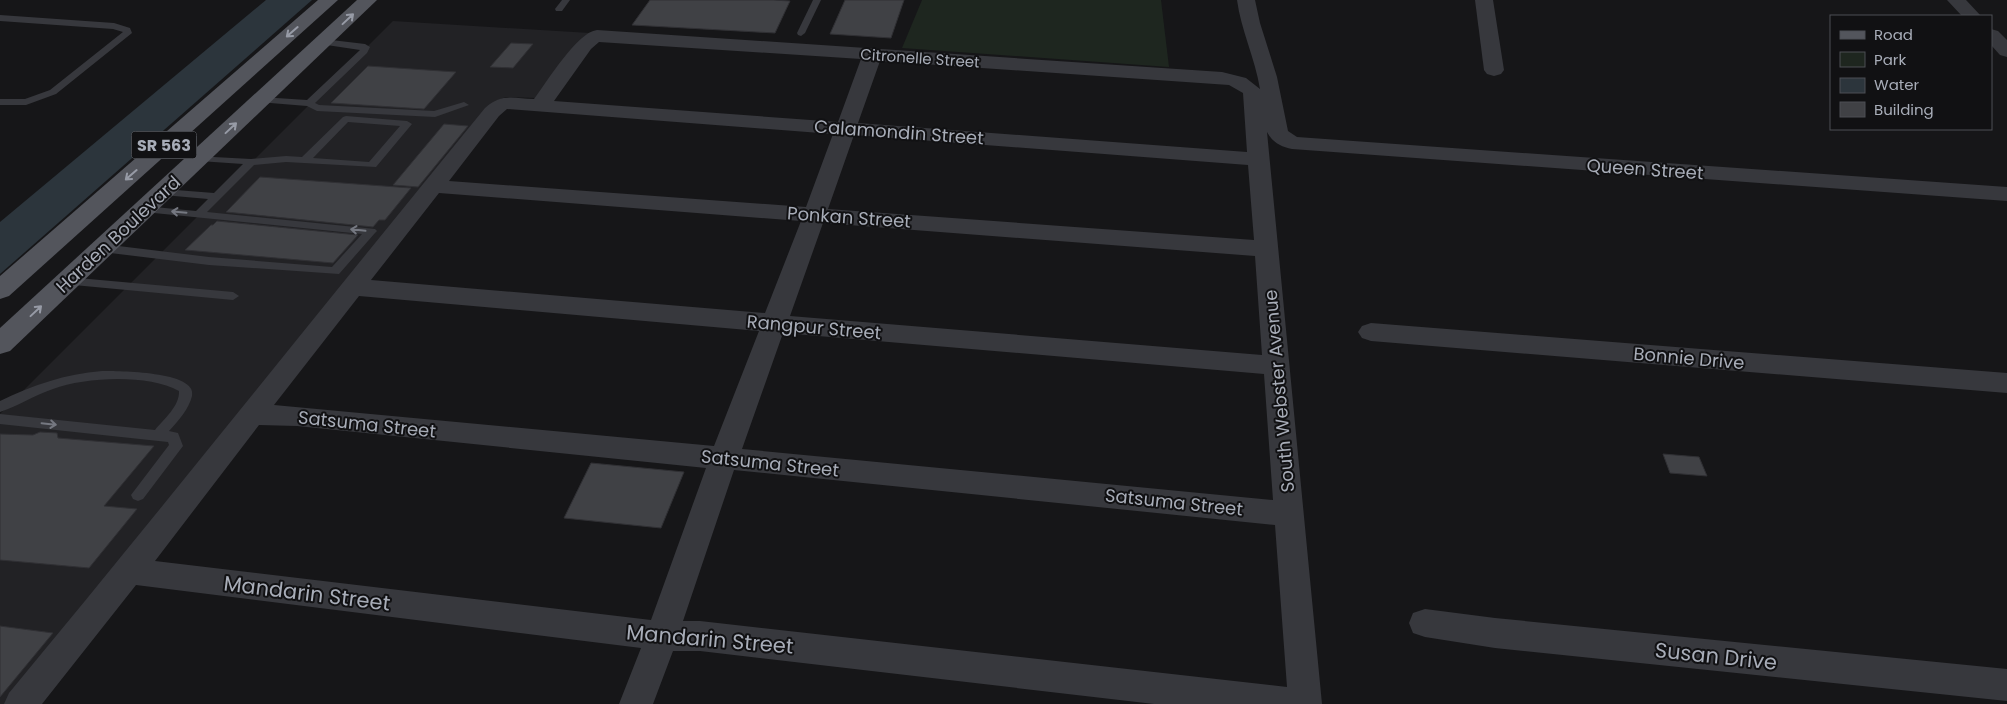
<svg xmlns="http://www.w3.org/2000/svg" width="2007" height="704" viewBox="0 0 2007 704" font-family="Poppins,sans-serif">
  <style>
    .built { fill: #222225 }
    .green { fill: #1e261f }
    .water { fill: #2c353c }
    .building { fill: #404145; stroke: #303034 }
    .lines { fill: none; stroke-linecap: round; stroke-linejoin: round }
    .service { fill: #37383d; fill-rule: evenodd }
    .minor { fill: #37383d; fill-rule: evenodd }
    .primary { fill: #53555c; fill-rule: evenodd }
    .oneway { stroke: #979ba6 }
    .oneway2 { stroke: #757881 }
    .labels { text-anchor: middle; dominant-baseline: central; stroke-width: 4; stroke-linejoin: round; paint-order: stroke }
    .far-street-label { font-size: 15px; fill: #a8adb8; stroke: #111113 }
    .shield { fill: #111113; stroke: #7b7e86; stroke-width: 1 }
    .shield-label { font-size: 16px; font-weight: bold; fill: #a8adb8 }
    .street-label { font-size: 18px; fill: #a8adb8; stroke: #111113 }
    .near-street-label { font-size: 21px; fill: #a8adb8; stroke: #111113 }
  </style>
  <rect width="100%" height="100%" fill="#161618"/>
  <path class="built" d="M 393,21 L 590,33 L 536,98 L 506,97 L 495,101 L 6,704 L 0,704 L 0,414 Z"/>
  <path class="green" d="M 922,0 L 1161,0 L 1169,67 L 902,48 Z"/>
  <path class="water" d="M 266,0 L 312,0 L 0,274 L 0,222 Z"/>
  <g class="building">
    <path d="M 650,0 L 774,0 L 790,1 L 775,33 L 632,25 Z"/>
    <path d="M 845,0 L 904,0 L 891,38 L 830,34 Z"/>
    <path d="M 511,43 L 533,44 L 513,68 L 490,67 Z"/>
    <path d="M 368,66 L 456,72 L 424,109 L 331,103 Z"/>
    <path d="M 444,124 L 468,126 L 418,187 L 393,185 Z"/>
    <path d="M 260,177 L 411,188 L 385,220 L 379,220 L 373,227 L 226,212 Z"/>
    <path d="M 217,221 L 358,235 L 333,263 L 185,250 L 211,225 L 213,225 Z"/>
    <path d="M 40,432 L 57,433 L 58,438 L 154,446 L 104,506 L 137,509 L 89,568 L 0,560 L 0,434 L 33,435 Z"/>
    <path d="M 1663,454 L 1699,457 L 1707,476 L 1670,473 Z"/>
    <path d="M 591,463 L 684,472 L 661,528 L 564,518 Z"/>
    <path d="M 0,626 L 53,633 L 0,697 Z"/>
  </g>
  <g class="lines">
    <g class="service">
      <path d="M 562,0 L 570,0 L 562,11 L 556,11 L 555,9 Z"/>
      <path d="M 813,0 L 821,0 L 805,33 L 801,36 L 798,35 L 797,33 Z"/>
      <path d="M 0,15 L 114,23 L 130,28 L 132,33 L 56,94 L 26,105 L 0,105 L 0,99 L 25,99 L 50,90 L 123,32 L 113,29 L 0,21 Z"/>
      <path d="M 323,39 L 365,44 L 370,47 L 367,53 L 315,103 L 319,105 L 434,111 L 464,102 L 469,105 L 435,117 L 317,111 L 307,106 L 258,102 L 258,98 L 261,97 L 307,100 L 360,50 L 320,44 L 318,42 Z"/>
      <path d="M 346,116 L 407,121 L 412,124 L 376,167 L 286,162 L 254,165 L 207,212 L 375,229 L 377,231 L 375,233 L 339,274 L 209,265 L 102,252 L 96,248 L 102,244 L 209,257 L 332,267 L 362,234 L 144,212 L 139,209 L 144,206 L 196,211 L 208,199 L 163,195 L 158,192 L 163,189 L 214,193 L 243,164 L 199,161 L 195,160 L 194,158 L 195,156 L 251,159 L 286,156 L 302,157 L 343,117 ZM 348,122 L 400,126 L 369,162 L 313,158 Z"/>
      <path d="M 67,277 L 233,292 L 239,296 L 233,300 L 63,284 L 61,281 Z"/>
      <path d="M 102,371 C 117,371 198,371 192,396 C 189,409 178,421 169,431 L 178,433 L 183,446 L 143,499 L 138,501 L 133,499 L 131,495 L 169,445 L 168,442 L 0,424 L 0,414 L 155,430 C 163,420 180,406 179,391 C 148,374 86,377 53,389 C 35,395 18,406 0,412 L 0,401 C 33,385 65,374 102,371 Z"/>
    </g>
    <g class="minor">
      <path d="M 1237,0 L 1255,0 L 1260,23 L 1277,77 L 1288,131 L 1297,137 L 2007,187 L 2007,201 L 1292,149 C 1281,147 1272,142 1267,132 L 1322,704 L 1154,704 L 700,651 L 673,651 L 653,704 L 619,704 L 641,648 L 136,585 L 42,704 L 4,704 L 9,693 C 170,499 326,302 485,108 C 501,93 513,98 534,99 C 547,82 577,32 597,30 L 1222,72 L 1246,78 L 1260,89 C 1255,58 1241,30 1237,0 ZM 599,42 L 861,59 L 838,122 L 554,101 L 591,49 ZM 880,61 L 1229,85 L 1243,93 L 1247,152 L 858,123 ZM 507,109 L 833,134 L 806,207 L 449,181 L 499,116 ZM 854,135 L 1248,165 L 1254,240 L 828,209 ZM 439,193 L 801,221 L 765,313 L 371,280 ZM 823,223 L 1255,256 L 1262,355 L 790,316 ZM 359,296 L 759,331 L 714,446 L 274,405 ZM 783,333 L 1264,374 L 1273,500 L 742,449 ZM 259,425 L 297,426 L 706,468 L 651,620 L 155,561 ZM 734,470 L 1275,525 L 1287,687 L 700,621 L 683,621 Z"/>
      <path d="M 1475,0 L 1493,0 L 1504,70 L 1501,74 L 1494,76 L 1487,74 L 1484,70 Z"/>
      <path d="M 1947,0 L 1966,0 L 1981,16 L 1962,16 Z"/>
      <path d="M 1991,29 L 1998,31 L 2007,40 L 2007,57 L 2000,55 L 1991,45 Z"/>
      <path d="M 1371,323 L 2007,373 L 2007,393 L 1371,341 L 1362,338 L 1358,332 L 1362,326 Z"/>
      <path d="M 1425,609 L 1495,618 L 2007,669 L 2007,701 L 1495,648 L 1425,637 L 1413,633 L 1409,623 L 1413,613 Z"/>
    </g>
    <g class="primary">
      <path d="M 318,0 L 338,0 L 9,296 L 0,299 L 0,276 Z"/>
      <path d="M 357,0 L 377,0 L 10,351 L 0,354 L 0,328 Z"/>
    </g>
  </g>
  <defs><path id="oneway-shaft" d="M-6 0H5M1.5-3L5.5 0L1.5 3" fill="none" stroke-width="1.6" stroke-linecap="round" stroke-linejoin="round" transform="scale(1.25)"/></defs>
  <g class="oneway">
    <use href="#oneway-shaft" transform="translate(348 19) rotate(-43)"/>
    <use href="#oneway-shaft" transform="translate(292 32) rotate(139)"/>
    <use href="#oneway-shaft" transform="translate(231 128) rotate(-43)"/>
    <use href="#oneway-shaft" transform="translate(131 175) rotate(139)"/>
    <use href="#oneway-shaft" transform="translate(36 311) rotate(-43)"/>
  </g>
  <g class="oneway2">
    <use href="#oneway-shaft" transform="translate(179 212) rotate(-175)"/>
    <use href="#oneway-shaft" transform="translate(358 230) rotate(-174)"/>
    <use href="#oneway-shaft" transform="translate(49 424) rotate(6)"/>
  </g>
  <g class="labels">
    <g class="far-street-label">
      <text transform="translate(920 58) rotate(4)">Citronelle Street</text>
    </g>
    <rect class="shield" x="131.5" y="131.5" width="65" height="27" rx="4"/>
    <g class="shield-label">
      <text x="164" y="145">SR 563</text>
    </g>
    <g class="street-label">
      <text transform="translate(899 132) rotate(4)">Calamondin Street</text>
      <text transform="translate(1645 169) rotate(4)">Queen Street</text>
      <text transform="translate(849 217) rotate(4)">Ponkan Street</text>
      <text transform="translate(118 234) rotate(-43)">Harden Boulevard</text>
      <text transform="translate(814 327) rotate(5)">Rangpur Street</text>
      <text transform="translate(1689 358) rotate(5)">Bonnie Drive</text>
      <text transform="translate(1279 391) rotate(-95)">South Webster Avenue</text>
      <text transform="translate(367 424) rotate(6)">Satsuma Street</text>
      <text transform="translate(770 463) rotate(6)">Satsuma Street</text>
      <text transform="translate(1174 502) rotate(6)">Satsuma Street</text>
    </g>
    <g class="near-street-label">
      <text transform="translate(307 593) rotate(7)">Mandarin Street</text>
      <text transform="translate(710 639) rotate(5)">Mandarin Street</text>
      <text transform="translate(1716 656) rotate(6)">Susan Drive</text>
    </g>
  </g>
  <rect x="1830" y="15" width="162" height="115" fill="#111113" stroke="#4d4f55"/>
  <rect x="1840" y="31" width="25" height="8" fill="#53555c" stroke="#4d4f55"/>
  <text x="1874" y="40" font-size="15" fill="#a8adb8">Road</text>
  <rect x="1840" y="52" width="25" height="15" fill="#1e261f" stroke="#4d4f55"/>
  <text x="1874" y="65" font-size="15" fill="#a8adb8">Park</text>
  <rect x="1840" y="78" width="25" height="15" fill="#2c353c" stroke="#4d4f55"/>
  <text x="1874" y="90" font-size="15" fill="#a8adb8">Water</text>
  <rect x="1840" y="102" width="25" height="15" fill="#404145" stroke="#4d4f55"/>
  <text x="1874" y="115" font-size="15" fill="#a8adb8">Building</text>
</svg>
